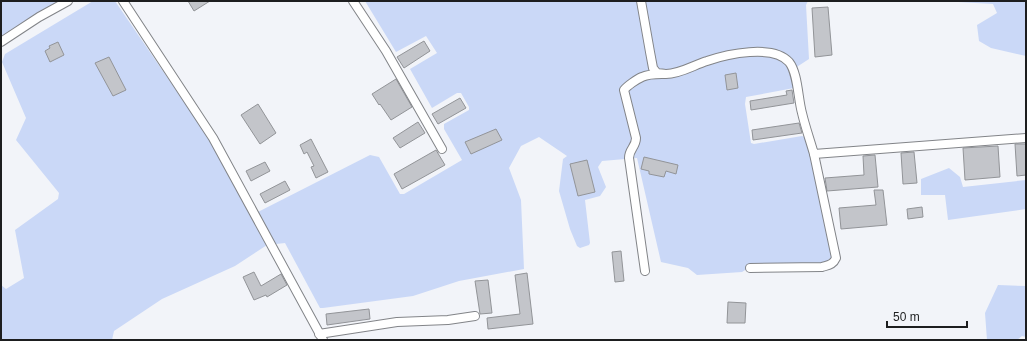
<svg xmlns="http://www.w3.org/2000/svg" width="1027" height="341" viewBox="0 0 1027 341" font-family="Helvetica,sans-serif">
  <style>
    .green { fill: #cad8f7 }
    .building { fill: #c3c5ca; stroke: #929498 }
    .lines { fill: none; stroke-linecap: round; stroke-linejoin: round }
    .minor-casing { stroke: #828488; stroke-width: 10 }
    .minor { stroke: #fff; stroke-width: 8 }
  </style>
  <rect width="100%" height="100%" fill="#f2f4f9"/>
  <g class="green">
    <path d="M 1,1 L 63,1 L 1,40 Z"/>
    <path d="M 93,1 L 115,1 L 210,140 L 235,185 L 250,216 L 370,155 L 379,157 L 400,194 L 404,194 L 462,160 L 444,129 L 444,124 L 469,110 L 469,107 L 461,93 L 457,93 L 432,108 L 410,69 L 437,53 L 426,36 L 396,52 L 365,1 L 808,1 L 806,5 L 809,59 L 789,72 L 794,88 L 746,97 L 745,104 L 751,143 L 754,144 L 802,136 L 807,138 L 833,257 L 831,262 L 824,264 L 750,267 L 742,272 L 697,275 L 688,268 L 661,262 L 637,158 L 602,161 L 598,167 L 606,187 L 600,196 L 585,200 L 590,243 L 589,245 L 580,248 L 577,246 L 570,229 L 559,191 L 563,159 L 567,156 L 539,137 L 521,146 L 509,168 L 521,200 L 524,269 L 459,281 L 413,296 L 323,308 L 320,308 L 285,243 L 267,245 L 235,266 L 162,299 L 114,331 L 112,340 L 1,340 L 1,285 L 6,289 L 24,278 L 15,230 L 58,199 L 59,193 L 16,140 L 26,118 L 2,62 L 5,54 Z"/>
    <path d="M 941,1 L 1026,1 L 1026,56 L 991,48 L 979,41 L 977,25 L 997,13 L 993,4 Z"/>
    <path d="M 949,168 L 960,177 L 963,187 L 1026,180 L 1026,209 L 948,220 L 945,195 L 921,195 L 921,179 Z"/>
    <path d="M 998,285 L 1026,286 L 1026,337 L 1022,336 L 1017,340 L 987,340 L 985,313 Z"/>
  </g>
  <g class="building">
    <path d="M 188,1 L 210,1 L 194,11 Z"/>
    <path d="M 828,7 L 832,55 L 815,57 L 812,8 Z"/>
    <path d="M 424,41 L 430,51 L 404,68 L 397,57 Z"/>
    <path d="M 58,42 L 64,55 L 50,62 L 45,51 L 50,48 L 49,46 Z"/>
    <path d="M 109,57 L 126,90 L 113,96 L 95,63 Z"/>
    <path d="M 736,73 L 738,88 L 727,90 L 725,75 Z"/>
    <path d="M 396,79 L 412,107 L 391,120 L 380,104 L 379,105 L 372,94 Z"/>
    <path d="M 792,90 L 794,103 L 751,110 L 750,101 L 787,95 L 786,91 Z"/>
    <path d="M 460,98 L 466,108 L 438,124 L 432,114 Z"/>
    <path d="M 258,104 L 276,133 L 260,144 L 241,115 Z"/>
    <path d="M 418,122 L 425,133 L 400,148 L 393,138 Z"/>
    <path d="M 799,123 L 802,133 L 753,140 L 752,130 Z"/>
    <path d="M 496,129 L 502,140 L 471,154 L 465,142 Z"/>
    <path d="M 311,139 L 328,172 L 316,178 L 311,167 L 314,166 L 307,152 L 304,154 L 300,145 Z"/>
    <path d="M 1015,144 L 1026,144 L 1026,175 L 1017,176 Z"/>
    <path d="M 998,146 L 1000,177 L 965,180 L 963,148 Z"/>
    <path d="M 436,150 L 445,165 L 402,189 L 394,174 Z"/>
    <path d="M 914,152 L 917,183 L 903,184 L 901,153 Z"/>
    <path d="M 875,155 L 878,187 L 827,191 L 825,178 L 864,175 L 863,156 Z"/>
    <path d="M 644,157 L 678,165 L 676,174 L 666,171 L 664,177 L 649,174 L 649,171 L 641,169 Z"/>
    <path d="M 587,160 L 595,192 L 578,196 L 570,164 Z"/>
    <path d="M 265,162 L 270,171 L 251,181 L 246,171 Z"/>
    <path d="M 285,181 L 290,190 L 265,203 L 260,194 Z"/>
    <path d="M 874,190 L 883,190 L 887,225 L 841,229 L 839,208 L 876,205 Z"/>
    <path d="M 922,207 L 923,217 L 908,219 L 907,209 Z"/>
    <path d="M 621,251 L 624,281 L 615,282 L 612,252 Z"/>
    <path d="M 254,272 L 261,286 L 281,274 L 287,285 L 267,297 L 266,295 L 254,300 L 243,277 Z"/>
    <path d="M 527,273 L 533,324 L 488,329 L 487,318 L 520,314 L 515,275 Z"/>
    <path d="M 488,280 L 492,313 L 480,314 L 475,281 Z"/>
    <path d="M 728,302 L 746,303 L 745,323 L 727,323 Z"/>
    <path d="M 369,309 L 370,319 L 327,325 L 326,314 Z"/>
  </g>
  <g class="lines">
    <defs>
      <g id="minor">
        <path d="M 123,1 L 213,138 L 323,340"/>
        <path d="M 353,1 L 386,51 L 442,149"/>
        <path d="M 641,1 L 650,52 L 653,68 L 657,73 C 660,73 663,74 666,74 C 680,74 694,65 707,61 C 727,54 773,44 789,62 C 798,73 798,99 802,113 C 805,126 810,140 814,154 L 1026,138"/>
        <path d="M 1,42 L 39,17 L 68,1"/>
        <path d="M 750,268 L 822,267 C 828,265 833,265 836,258 L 814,154"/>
        <path d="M 645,271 L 629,158 C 629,149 636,147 636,138 L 624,90 C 627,86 637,79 642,77 C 648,74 656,74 662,74"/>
        <path d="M 319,334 L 397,322 L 448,320 L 475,316"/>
      </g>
    </defs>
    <use href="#minor" class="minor-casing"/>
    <use href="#minor" class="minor"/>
  </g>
  <rect width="1027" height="341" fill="none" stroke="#1d1e1f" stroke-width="4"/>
  <path d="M887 321v6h80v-6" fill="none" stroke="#1d1e1f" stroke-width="2"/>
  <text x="893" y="321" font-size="12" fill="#1d1e1f" stroke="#f2f4f9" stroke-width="3" paint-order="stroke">50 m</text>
</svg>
